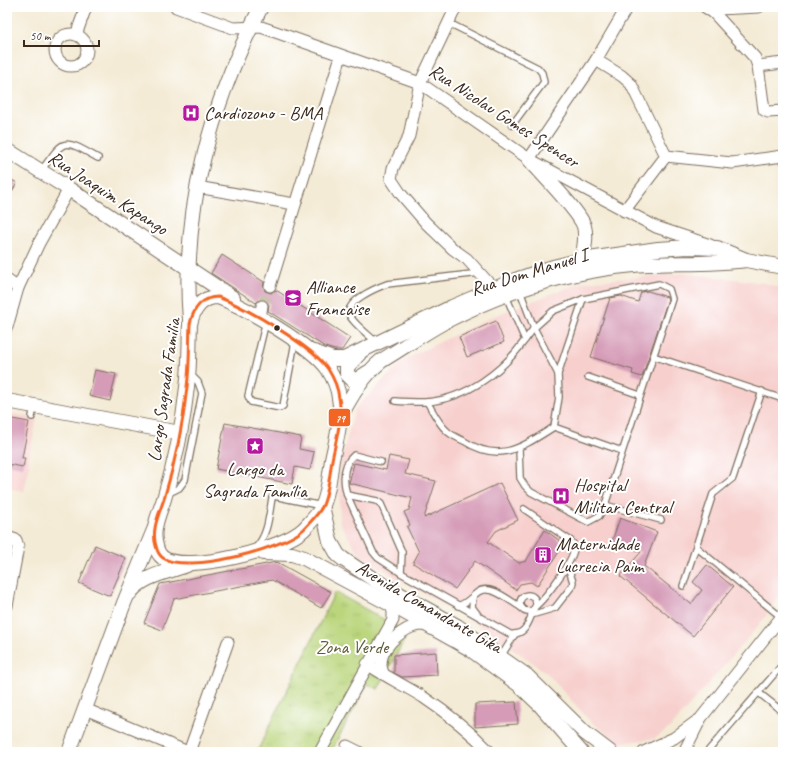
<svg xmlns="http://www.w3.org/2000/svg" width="790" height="759" viewBox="0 0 790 759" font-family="Caveat,sans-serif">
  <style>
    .built { fill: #f7d0ce }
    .park { fill: url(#park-tufts); stroke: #7a804c }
    .building { fill: #d59bb7 }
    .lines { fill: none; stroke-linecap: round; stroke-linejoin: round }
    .minor-tunnel { stroke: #cfc4b1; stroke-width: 11; stroke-dasharray: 11 5.5; stroke-linecap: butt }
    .service-casing { stroke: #7c6e5e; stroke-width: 8 }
    .minor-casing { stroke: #7c6e5e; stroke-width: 13 }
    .tertiary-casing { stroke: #7c6e5e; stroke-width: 16 }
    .service { stroke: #fff; stroke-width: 5.5 }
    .minor { stroke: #fff; stroke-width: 11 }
    .tertiary { stroke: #fff; stroke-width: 14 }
    .bus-1-casing { stroke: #fff; stroke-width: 6 }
    .bus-1 { stroke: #f26522; stroke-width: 3 }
    .bus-dot { fill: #3b2a1e; stroke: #fff; stroke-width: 1.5 }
    .labels { text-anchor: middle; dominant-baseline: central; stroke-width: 4; stroke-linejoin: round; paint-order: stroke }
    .poi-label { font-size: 19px; fill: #3b2a1e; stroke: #fff; text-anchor: start }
    .street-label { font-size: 19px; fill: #3b2a1e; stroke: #fff }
    .park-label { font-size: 19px; fill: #615d3a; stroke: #fff }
    .line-badge { stroke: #fff; stroke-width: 1.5 }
    .badge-label { font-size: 11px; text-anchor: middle; font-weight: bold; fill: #fff }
  </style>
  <defs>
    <pattern id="park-tufts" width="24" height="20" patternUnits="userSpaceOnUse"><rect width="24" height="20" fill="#bad57b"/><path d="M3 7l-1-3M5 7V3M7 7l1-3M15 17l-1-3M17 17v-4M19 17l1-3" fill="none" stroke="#a1b76a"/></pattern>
  </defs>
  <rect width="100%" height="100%" fill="#fff"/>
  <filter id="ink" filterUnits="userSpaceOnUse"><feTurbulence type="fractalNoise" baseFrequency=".025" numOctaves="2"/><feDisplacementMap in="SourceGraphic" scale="8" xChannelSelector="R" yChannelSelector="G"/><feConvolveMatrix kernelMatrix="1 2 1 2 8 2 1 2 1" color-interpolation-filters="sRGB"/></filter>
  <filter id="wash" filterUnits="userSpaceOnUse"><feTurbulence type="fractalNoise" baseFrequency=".012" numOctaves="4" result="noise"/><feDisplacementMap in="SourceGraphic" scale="16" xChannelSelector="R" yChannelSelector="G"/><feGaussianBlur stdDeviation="0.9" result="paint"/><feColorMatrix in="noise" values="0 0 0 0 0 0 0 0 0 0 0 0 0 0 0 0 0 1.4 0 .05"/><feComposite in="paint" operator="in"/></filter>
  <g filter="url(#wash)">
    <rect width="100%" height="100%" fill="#f4ebd6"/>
    <g class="built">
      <path d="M 686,273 L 765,283 L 783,289 L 783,588 L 764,619 L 671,727 L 654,739 L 619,743 L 589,720 L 546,672 L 480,626 L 360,556 L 340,523 L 339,469 L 355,408 L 405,359 L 496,315 L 583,282 Z"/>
      <path d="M 7,413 L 37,418 L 29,456 L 29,470 L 24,491 L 7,488 Z"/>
    </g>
    <path class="park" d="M 335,592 L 408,633 L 378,689 L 367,684 L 331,752 L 257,752 Z"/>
    <g id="blocks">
      <g class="building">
        <path d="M 7,177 L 17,183 L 7,200 Z"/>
        <path d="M 222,255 L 264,282 L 263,287 L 265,291 L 271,293 L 276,290 L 350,338 L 342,350 L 335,350 L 325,347 L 268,311 L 269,304 L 266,300 L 260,299 L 256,303 L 211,273 Z"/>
        <path d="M 648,291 L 667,297 L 668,299 L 642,377 L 632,374 L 633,370 L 591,357 L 610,298 L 621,296 L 638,302 L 641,292 Z"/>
        <path d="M 496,321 L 504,342 L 467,357 L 459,337 Z"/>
        <path d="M 95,370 L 116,374 L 110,401 L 89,396 Z"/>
        <path d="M 7,418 L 29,422 L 22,458 L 25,458 L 23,467 L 7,464 Z"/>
        <path d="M 225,423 L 301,437 L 299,449 L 314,452 L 310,470 L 295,467 L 292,484 L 216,469 Z"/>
        <path d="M 389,456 L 409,460 L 405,474 L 436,481 L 424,518 L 500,483 L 518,520 L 496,531 L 488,542 L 519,563 L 526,561 L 545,530 L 564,544 L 537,586 L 531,582 L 520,584 L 516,590 L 475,561 L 455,589 L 413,563 L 419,552 L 407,527 L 410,525 L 404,512 L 409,510 L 412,498 L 349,483 L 354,463 L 386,470 Z"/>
        <path d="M 620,518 L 657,532 L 644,566 L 691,604 L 702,590 L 693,582 L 707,565 L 733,587 L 693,636 L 620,576 L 641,552 L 612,541 Z"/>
        <path d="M 95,545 L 126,558 L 110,596 L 79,583 Z"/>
        <path d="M 277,562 L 331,592 L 321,608 L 272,580 L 174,599 L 162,630 L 144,623 L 160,584 Z"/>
        <path d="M 436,652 L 437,675 L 402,677 L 394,673 L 394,655 Z"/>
        <path d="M 516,702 L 518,724 L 475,727 L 475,704 Z"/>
      </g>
    </g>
  </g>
  <g filter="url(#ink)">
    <use href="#blocks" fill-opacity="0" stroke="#7c6e5e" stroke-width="1"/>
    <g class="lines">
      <path class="minor-tunnel" d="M 262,306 L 270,286"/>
      <defs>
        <g id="service">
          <path d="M 449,23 L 538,68 L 542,73 L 544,82 L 512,125"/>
          <path d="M 41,171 C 65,138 62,138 98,158"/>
          <path d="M 520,291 L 534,328 L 525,340"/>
          <path d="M 266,321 L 248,396 L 251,402 L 280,408 L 283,406 L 295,342"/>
          <path d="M 377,343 C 370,336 354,324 350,316 C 343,302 376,288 387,284 L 480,273"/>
          <path d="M 653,356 L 783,399"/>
          <path d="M 558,374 L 583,299"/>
          <path d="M 588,377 L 640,395"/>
          <path d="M 395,401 C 405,402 416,402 426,402 C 466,399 503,371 525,340 L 506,296"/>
          <path d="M 427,402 C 433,411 438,423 446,430 C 450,435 458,438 464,441 C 500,464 522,447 554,427 L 559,397 L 558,374 L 534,328 L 553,311 L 583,299 L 659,284 L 669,289 L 672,299 L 605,505 L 599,516 L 588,522 L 531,492 L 525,486 L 520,478 L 519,448"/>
          <path d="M 32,417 L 34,406"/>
          <path d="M 554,427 L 622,451"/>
          <path d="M 381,462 L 354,455 C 342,465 343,481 347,495 L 377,501 L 381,504 L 402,552 L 401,573"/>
          <path d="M 169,493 L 179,488 L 185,480 L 202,393 L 198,382 L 190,374"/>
          <path d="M 347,495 L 373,552 L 378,558 L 401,573 L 510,634 C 526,636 529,621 534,609"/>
          <path d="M 605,505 L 661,520"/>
          <path d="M 524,509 L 571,541 C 573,543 575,546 574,549 C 572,563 546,597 536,606"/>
          <path d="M 256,547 C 268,535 269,515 272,498 L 274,496 L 322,506"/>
          <path d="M 696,547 L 781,617"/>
          <path d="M 683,586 L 713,494 L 733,478 L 762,391"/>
          <circle cx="528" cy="603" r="8"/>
          <path d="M 473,598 L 472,607 L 478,615"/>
          <path d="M 458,606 C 467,603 470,598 478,592 C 490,583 511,602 522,608"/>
          <path d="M 531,615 L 555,608 L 572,586 L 573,582 L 567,564"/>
          <path d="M 500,658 L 515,634"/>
          <path d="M 759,693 L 783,712"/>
          <path d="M 779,709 L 783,704"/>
          <path d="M 707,752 L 783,664"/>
        </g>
        <g id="minor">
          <path d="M 176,7 L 233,28 L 261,27 L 270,30 L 420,83 L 529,159 L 656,227 L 710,245"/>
          <path d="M 456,7 L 420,83 L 409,136 L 393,168 L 391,179 L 401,194 L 426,223 L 453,249 L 467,259 L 494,289"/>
          <path d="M 705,7 L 714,13 L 755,58 L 758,66 L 764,110 L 768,112 L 783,111"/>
          <path d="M 714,13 L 718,9 L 759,7"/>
          <circle cx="71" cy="50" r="16"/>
          <path d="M 76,35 L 86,7"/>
          <path d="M 596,60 L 622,76 L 631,84 L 666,156"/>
          <path d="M 758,66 L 783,63"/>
          <path d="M 666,156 L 732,163 L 783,156"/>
          <path d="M 529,159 L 596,60 L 627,7"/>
          <path d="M 197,187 L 294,204"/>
          <path d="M 624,211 L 666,156"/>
          <path d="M 7,280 L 18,288"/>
          <path d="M 270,286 L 341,56"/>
          <path d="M 260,317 L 262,306"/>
          <path d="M 7,327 L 18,288 L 39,243 L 69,189"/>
          <path d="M 7,537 L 16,540 L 18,547 L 7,606"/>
          <path d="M 367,664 C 385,676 405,686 423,697 C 447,713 470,731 490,752"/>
          <path d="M 383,674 C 383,672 381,668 381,665 C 380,650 398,632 412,627 C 416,625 422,625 428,625"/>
          <path d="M 85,709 L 188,752"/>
          <path d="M 347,746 L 359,752"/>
          <path d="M 189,752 L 228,642"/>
          <path d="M 320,752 L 393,620 L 393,611 L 390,604"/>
          <path d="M 644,752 L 674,738 L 697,721"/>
          <path d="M 684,752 L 701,718 L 783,615"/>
        </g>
        <g id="tertiary">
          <path d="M 7,150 L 69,189 L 233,298"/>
          <path d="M 529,159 C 541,173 579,211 584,226 C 587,237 584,249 582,260"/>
          <path d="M 218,297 C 245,307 312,346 328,369 C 333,377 338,388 339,398 C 343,418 336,440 332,460 C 330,473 328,496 322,507 C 318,515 310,522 304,529 C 284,549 187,574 163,558 C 159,555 157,551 156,546 C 151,530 159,514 164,499 C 175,463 183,425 187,387 C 190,366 189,345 190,324 C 193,310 201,297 218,297 Z"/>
          <path d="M 190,320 C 181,211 211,103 261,7"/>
          <path d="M 314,352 L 333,359 L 344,359 L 452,307 L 515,280 L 553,267 L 582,260 L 658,249 L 688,247 L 717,248 L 746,260 L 783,267"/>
          <path d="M 359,354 L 347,367 L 347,374 L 353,380 L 358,379 L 367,373"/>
          <path d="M 7,401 L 180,433"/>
          <path d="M 341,415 C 352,395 363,376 381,361 C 403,348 425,332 448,320 C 505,291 570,271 634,265 C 671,262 708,265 746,260"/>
          <path d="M 322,506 L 330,541 L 338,555 L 343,559 L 376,581 L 457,626 L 500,657 L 527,676 L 585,733 L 610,752"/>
          <path d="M 263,553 L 292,554 L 304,558 L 390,604 L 470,649 L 518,684 L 540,705 L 581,752"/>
          <path d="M 130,593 C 142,576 168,572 187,565"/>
          <path d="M 69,752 L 124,603 L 154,530"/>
        </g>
      </defs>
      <use href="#service" class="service-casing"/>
      <use href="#minor" class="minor-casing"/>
      <use href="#tertiary" class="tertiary-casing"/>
      <use href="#service" class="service"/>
      <use href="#minor" class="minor"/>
      <use href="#tertiary" class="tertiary"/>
      <defs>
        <path id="bus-1" d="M 218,297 C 245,307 312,346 328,369 C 333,377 338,388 339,398 C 343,418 336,440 332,460 C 330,473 328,496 322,507 C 318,515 310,522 304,529 C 284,549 187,574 163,558 C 159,555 157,551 156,546 C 151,530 159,514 164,499 C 175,463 183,425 187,387 C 190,366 189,345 190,324 C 193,310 201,297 218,297 Z"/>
      </defs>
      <use href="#bus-1" class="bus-1-casing"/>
      <use href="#bus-1" class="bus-1"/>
    </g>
  </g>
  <defs>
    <symbol id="hospital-square" viewBox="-11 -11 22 22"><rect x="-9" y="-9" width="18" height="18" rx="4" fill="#b5179e" stroke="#fff"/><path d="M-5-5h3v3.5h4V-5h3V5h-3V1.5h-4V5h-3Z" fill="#fff"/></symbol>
    <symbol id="school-square" viewBox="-11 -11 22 22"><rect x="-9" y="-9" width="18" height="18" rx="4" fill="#b5179e" stroke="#fff"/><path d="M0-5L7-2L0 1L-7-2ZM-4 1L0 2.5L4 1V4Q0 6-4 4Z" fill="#fff"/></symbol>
    <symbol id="sight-square" viewBox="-11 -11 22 22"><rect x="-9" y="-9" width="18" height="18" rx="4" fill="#b5179e" stroke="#fff"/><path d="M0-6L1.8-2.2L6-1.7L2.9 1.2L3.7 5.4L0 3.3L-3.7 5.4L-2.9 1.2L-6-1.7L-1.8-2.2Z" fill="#fff"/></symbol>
    <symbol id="building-square" viewBox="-11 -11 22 22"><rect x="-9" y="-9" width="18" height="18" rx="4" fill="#b5179e" stroke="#fff"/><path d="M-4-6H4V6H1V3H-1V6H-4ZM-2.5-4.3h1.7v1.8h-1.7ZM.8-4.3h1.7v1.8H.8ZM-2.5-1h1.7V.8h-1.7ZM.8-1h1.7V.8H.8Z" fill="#fff"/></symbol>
  </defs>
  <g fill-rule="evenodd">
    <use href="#hospital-square" x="181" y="103" width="20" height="20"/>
    <use href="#school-square" x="283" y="288" width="20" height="20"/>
    <use href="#sight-square" x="245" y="436" width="20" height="20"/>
    <use href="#hospital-square" x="551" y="486" width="20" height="20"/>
    <use href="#building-square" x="533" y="545" width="20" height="20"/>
  </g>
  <circle class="bus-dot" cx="277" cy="328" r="3.5"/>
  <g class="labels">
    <g class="poi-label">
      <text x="204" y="113">Cardiozono - BMA</text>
      <text x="306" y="287">Alliance<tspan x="306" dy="22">Francaise</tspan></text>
      <text x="255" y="469" text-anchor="middle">Largo da<tspan x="255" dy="22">Sagrada Família</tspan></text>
      <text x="574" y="485">Hospital<tspan x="574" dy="22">Militar Central</tspan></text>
      <text x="556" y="544">Maternidade<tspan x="556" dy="22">Lucrecia Paim</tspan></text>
    </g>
    <g class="street-label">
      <text transform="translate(504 116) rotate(33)">Rua Nicolau Gomes Spencer</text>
      <text transform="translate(108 193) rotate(33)">Rua Joaquim Kapango</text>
      <text transform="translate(529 272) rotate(-17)">Rua Dom Manuel I</text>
      <text transform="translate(164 390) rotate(-82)">Largo Sagrada Familia</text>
      <text transform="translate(429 607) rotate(30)">Avenida Comandante Gika</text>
    </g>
    <g class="park-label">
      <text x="352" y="647">Zona Verde</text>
    </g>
  </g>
  <rect class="line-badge" x="328" y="408" width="23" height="19" rx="4" fill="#f26522"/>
  <g class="badge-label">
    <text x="340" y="422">79</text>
  </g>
  <rect width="790" height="759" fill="none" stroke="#fff" stroke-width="24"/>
  <path d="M24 40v6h75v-6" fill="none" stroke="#3b2a1e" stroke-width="2"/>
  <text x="30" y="40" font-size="12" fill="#3b2a1e" stroke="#ffffff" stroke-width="3" paint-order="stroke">50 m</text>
</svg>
